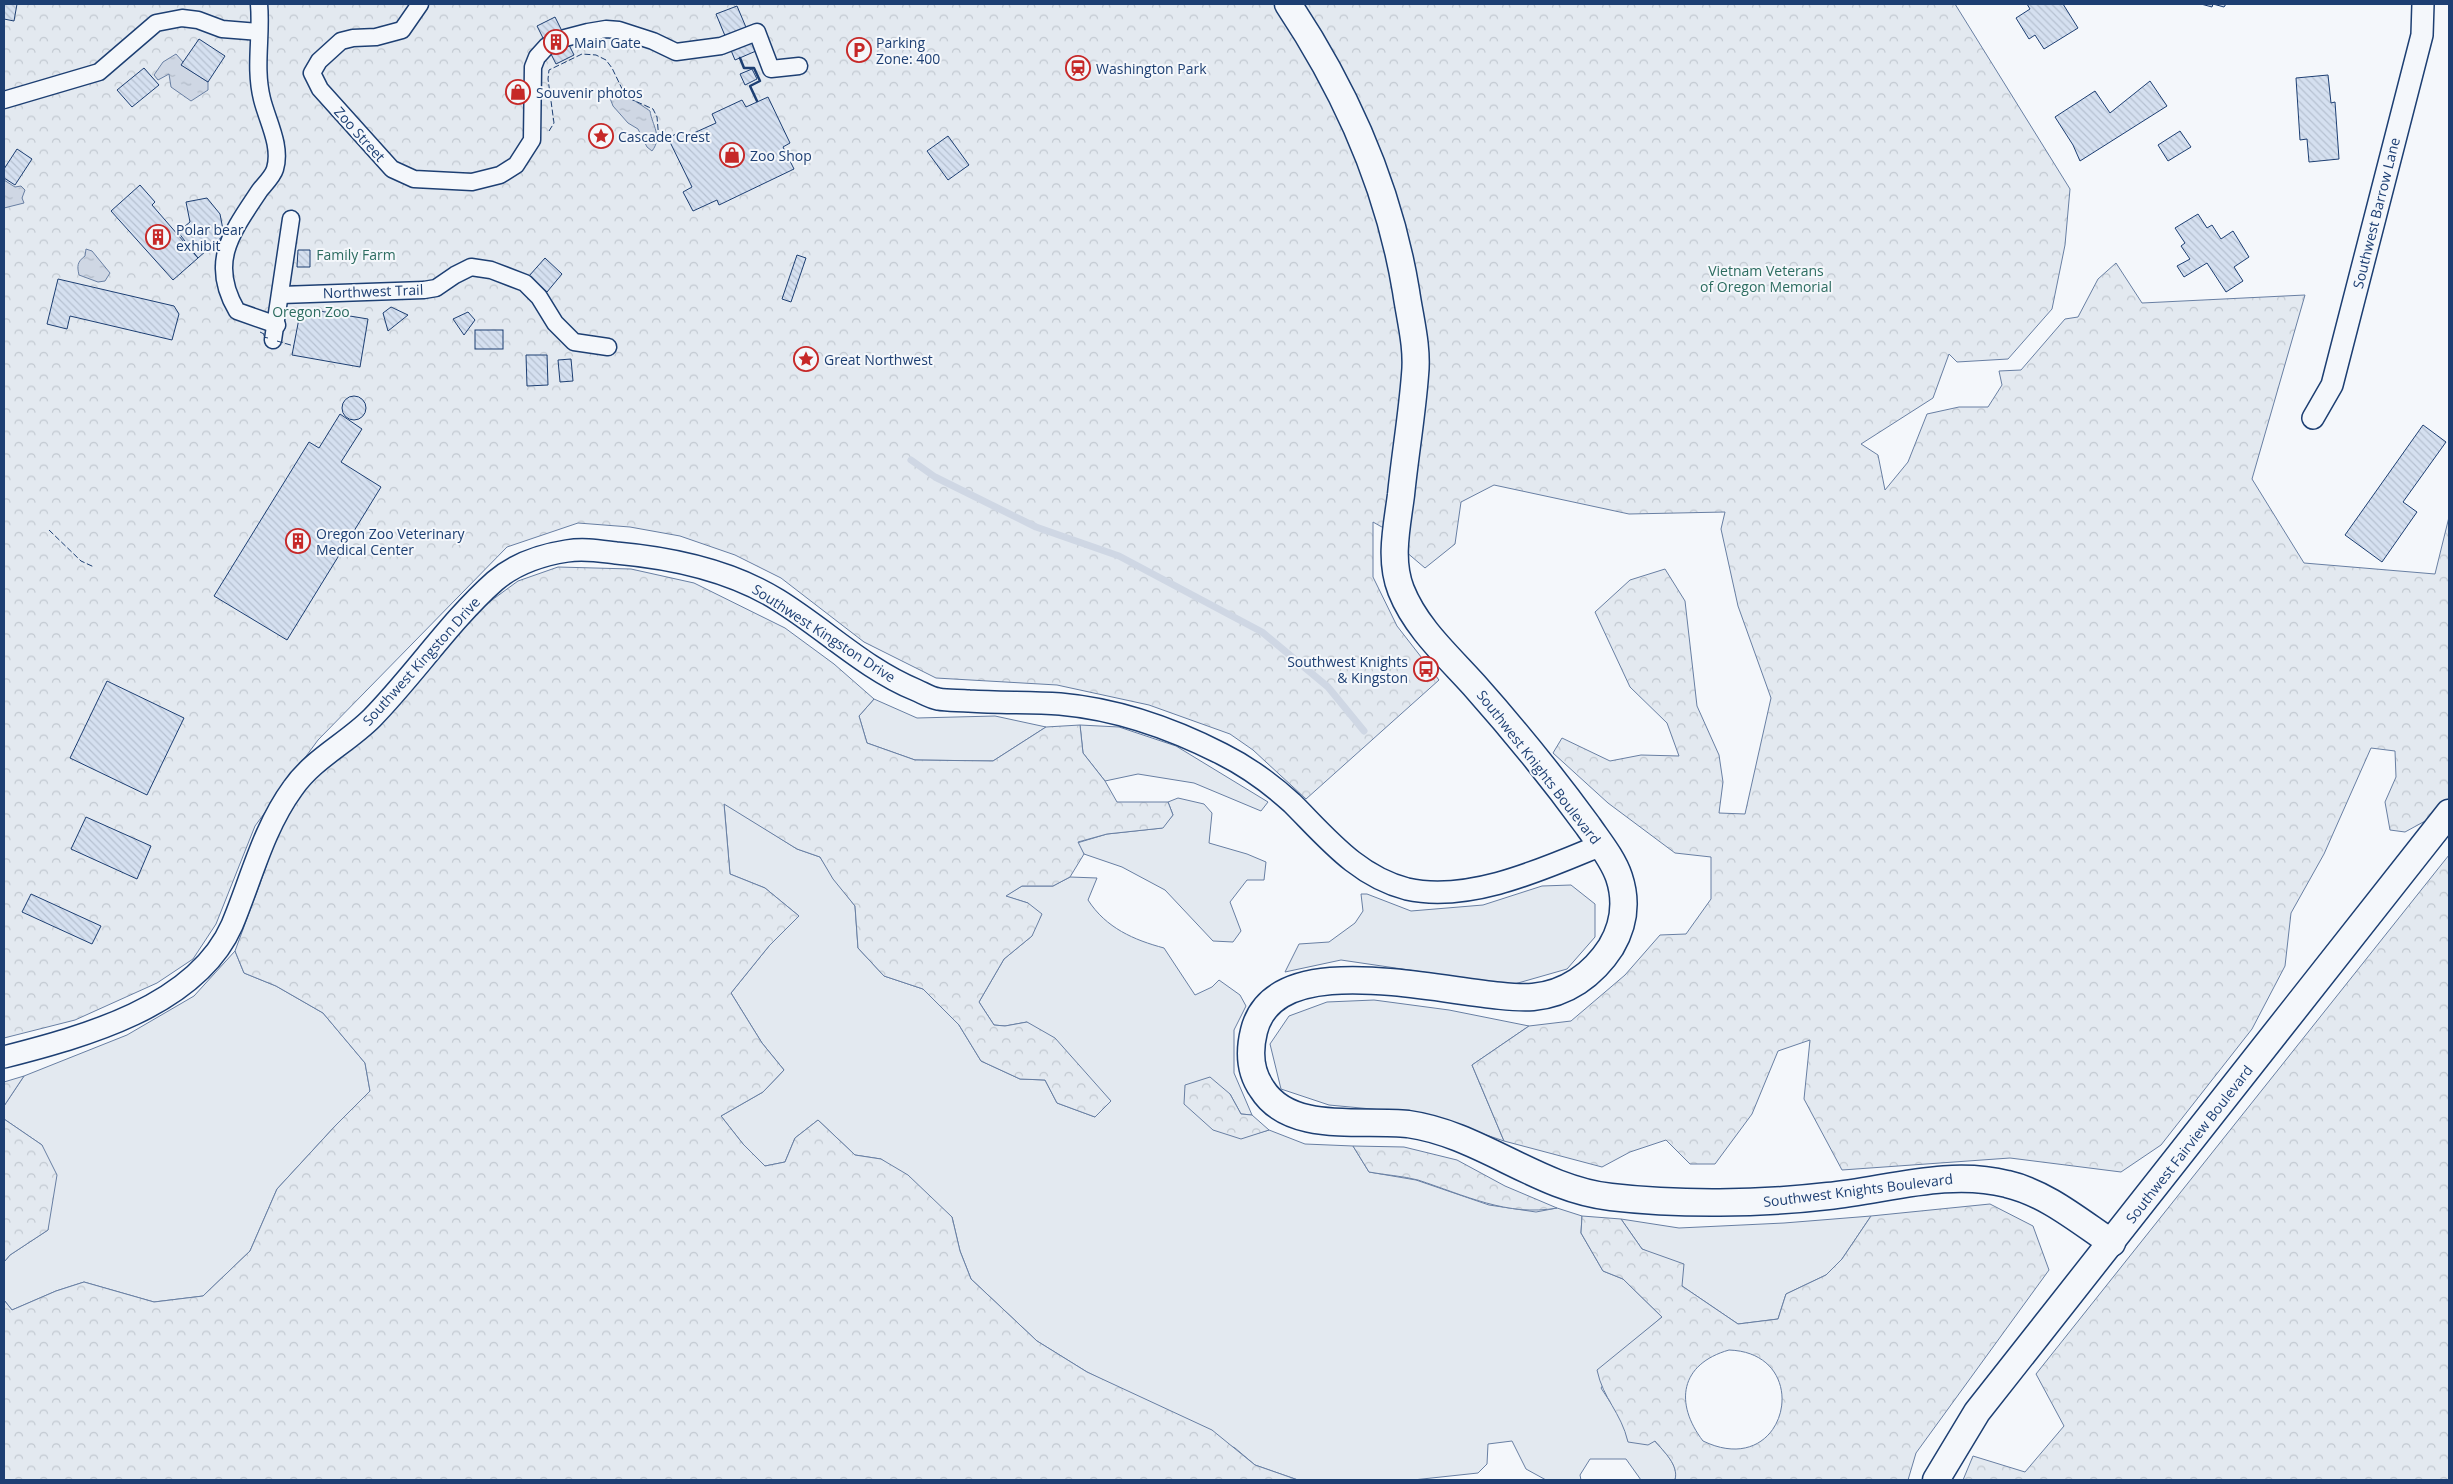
<svg xmlns="http://www.w3.org/2000/svg" width="2453" height="1484" viewBox="0 0 2453 1484" font-family="'Open Sans',sans-serif">
  <style>
    .green { fill: #e3e9f0; stroke: #687fa3 }
    .forest { fill: url(#forest-crowns); stroke: #687fa3; fill-rule: evenodd }
    .water { fill: url(#water-ripples); stroke: #687fa3 }
    .lines { fill: none; stroke-linecap: round; stroke-linejoin: round }
    .stream { stroke: #cfd7e4; stroke-width: 7 }
    .building { fill: url(#building-back-hatch); stroke: #1d3f73 }
    .pedestrian-casing { stroke: #1d3f73; stroke-width: 19 }
    .minor-casing { stroke: #1d3f73; stroke-width: 24 }
    .tertiary-casing { stroke: #1d3f73; stroke-width: 29 }
    .pedestrian { stroke: #f4f7fb; stroke-width: 16 }
    .minor { stroke: #f4f7fb; stroke-width: 21 }
    .tertiary { stroke: #f4f7fb; stroke-width: 26 }
    .fence { stroke: #1d3f73; stroke-width: 1; stroke-dasharray: 6 2.5; stroke-linecap: butt }
    .wall { stroke: #1d3f73; stroke-width: 2.5 }
    .labels { text-anchor: middle; dominant-baseline: central; stroke-width: 4; stroke-linejoin: round; paint-order: stroke }
    .poi-label { font-size: 14px; fill: #1d3f73; stroke: #f4f7fb; text-anchor: start }
    .street-label { font-size: 14px; fill: #1d3f73; stroke: #f4f7fb }
    .park-label { font-size: 14px; fill: #2c6c60; stroke: #f4f7fb }
  </style>
  <defs>
    <pattern id="forest-crowns" width="20" height="18" patternUnits="userSpaceOnUse" patternTransform="scale(1.25)"><rect width="20" height="18" fill="#e3e9f0"/><path d="M2 6a3 3 0 1 1 6 0M12 15a3 3 0 1 1 6 0" fill="none" stroke="#c2c9d1"/></pattern>
    <pattern id="water-ripples" width="26" height="14" patternUnits="userSpaceOnUse" patternTransform="scale(1.25)"><rect width="26" height="14" fill="#cfd7e4"/><path d="M2 4q2-2 4 0t4 0M15 11q2-2 4 0t4 0" fill="none" stroke="#b1bac7"/></pattern>
    <pattern id="building-back-hatch" width="6" height="6" patternUnits="userSpaceOnUse" patternTransform="scale(1.25)"><rect width="6" height="6" fill="#d5e0f0"/><path d="M-1 5l2 2M0 0l6 6M5-1l2 2" fill="none" stroke="#b6c1d1"/></pattern>
  </defs>
  <rect width="100%" height="100%" fill="#f4f7fb"/>
  <g class="green">
    <path d="M 874,699 L 917,718 L 995,716 L 1046,727 L 993,761 L 915,760 L 867,743 L 859,716 Z"/>
    <path d="M 1080,725 L 1119,727 L 1176,746 L 1268,802 L 1261,811 L 1194,783 L 1138,774 L 1105,781 L 1083,753 Z"/>
    <path d="M 1178,798 L 1204,804 L 1212,813 L 1209,843 L 1247,854 L 1266,862 L 1264,880 L 1247,880 L 1230,902 L 1241,931 L 1233,942 L 1213,941 L 1165,890 L 1122,867 L 1084,854 L 1077,843 L 1107,834 L 1162,828 L 1173,815 L 1168,802 Z"/>
    <path d="M 724,803 L 797,849 L 820,857 L 834,879 L 855,906 L 858,948 L 884,976 L 923,989 L 959,1025 L 981,1061 L 1020,1079 L 1045,1080 L 1057,1103 L 1095,1117 L 1111,1101 L 1027,1022 L 1005,1026 L 994,1025 L 979,1002 L 1004,959 L 1032,936 L 1028,903 L 1005,896 L 1022,886 L 1053,886 L 1070,877 L 1097,878 L 1088,900 C 1106,928 1134,940 1164,948 L 1195,995 L 1212,987 L 1219,980 L 1240,995 L 1246,1006 L 1234,1030 L 1234,1073 L 1252,1115 L 1241,1114 L 1230,1094 L 1241,1138 L 1269,1130 L 1305,1144 L 1353,1146 L 1369,1172 L 1416,1180 L 1489,1205 L 1536,1212 L 1557,1208 L 1582,1216 L 1581,1233 L 1603,1271 L 1623,1279 L 1662,1317 L 1634,1341 L 1601,1388 L 1624,1423 L 1628,1441 L 1654,1440 C 1664,1452 1679,1464 1675,1480 L 1641,1480 L 1626,1459 L 1590,1459 L 1580,1475 L 1581,1480 L 1546,1480 L 1526,1469 L 1512,1441 L 1488,1444 L 1487,1464 L 1478,1473 L 1413,1480 L 1298,1480 L 1255,1465 L 1235,1448 L 1087,1372 L 1037,1341 L 971,1279 L 960,1251 L 952,1217 L 881,1159 L 855,1155 L 818,1120 L 795,1138 L 785,1162 L 765,1166 L 743,1144 L 721,1116 L 763,1092 L 784,1070 L 762,1043 L 731,993 L 769,946 L 799,916 L 765,888 L 730,874 Z"/>
    <path d="M 1571,885 L 1595,904 L 1595,937 L 1567,969 L 1511,985 L 1341,960 L 1285,972 L 1299,944 L 1329,942 L 1355,923 L 1363,911 L 1361,894 L 1367,894 L 1411,911 L 1483,905 L 1542,886 Z"/>
    <path d="M 235,951 L 244,973 L 276,986 L 323,1013 L 365,1063 L 370,1091 L 336,1125 L 277,1189 L 250,1251 L 203,1296 L 154,1302 L 84,1282 L 56,1291 L 12,1310 L 4,1300 L 4,1262 L 10,1255 L 48,1230 L 42,1145 L 4,1119 L 4,1106 L 24,1076 L 127,1035 L 194,996 Z"/>
    <path d="M 1374,1000 L 1449,1010 L 1529,1026 L 1472,1065 L 1504,1141 L 1425,1114 L 1329,1105 L 1281,1089 L 1270,1044 L 1289,1016 L 1327,1002 Z"/>
    <path d="M 1871,1216 L 1842,1259 L 1826,1275 L 1786,1294 L 1778,1319 L 1738,1324 L 1682,1286 L 1657,1256 L 1642,1249 L 1621,1219 L 1679,1228 L 1784,1223 Z"/>
  </g>
  <g class="forest">
    <path d="M 4,4 L 1955,4 L 2070,189 L 2065,245 L 2052,309 L 2008,359 L 1957,362 L 1949,354 L 1933,398 L 1861,444 L 1878,455 L 1885,490 L 1908,462 L 1927,414 L 1959,407 L 1988,407 L 2002,385 L 1999,371 L 2021,370 L 2065,319 L 2078,317 L 2098,279 L 2116,263 L 2142,303 L 2305,295 L 2252,479 L 2304,563 L 2435,574 L 2449,517 L 2449,808 L 2405,832 L 2390,830 L 2385,802 L 2396,777 L 2395,751 L 2371,748 L 2324,854 L 2291,913 L 2285,966 L 2252,1029 L 2161,1145 L 2121,1172 L 2010,1158 L 1842,1170 L 1804,1099 L 1810,1040 L 1778,1051 L 1752,1114 L 1715,1164 L 1690,1164 L 1666,1140 L 1630,1152 L 1602,1167 L 1504,1141 L 1472,1065 L 1529,1026 L 1571,1021 L 1625,975 L 1660,935 L 1686,934 L 1711,899 L 1711,857 L 1675,853 L 1608,803 L 1553,753 L 1562,738 L 1610,761 L 1641,755 L 1679,756 L 1667,723 L 1630,687 L 1595,612 L 1630,580 L 1665,569 L 1685,601 L 1697,706 L 1719,755 L 1723,782 L 1719,813 L 1745,814 L 1771,698 L 1738,606 L 1721,529 L 1725,512 L 1629,514 L 1494,485 L 1461,502 L 1455,544 L 1425,568 L 1405,551 L 1396,535 L 1373,522 L 1373,577 L 1397,626 L 1439,680 L 1306,799 L 1253,750 L 1230,734 L 1149,705 L 1057,685 L 936,678 L 864,642 L 781,578 L 735,555 L 680,536 L 630,527 L 578,523 L 507,547 L 318,740 L 255,826 L 216,924 L 193,959 L 157,983 L 75,1020 L 4,1038 Z"/>
    <path d="M 558,567 L 631,569 L 694,583 L 785,628 L 834,664 L 874,699 L 859,716 L 867,743 L 915,760 L 993,761 L 1046,727 L 1080,725 L 1083,753 L 1105,781 L 1117,802 L 1168,802 L 1173,815 L 1163,828 L 1107,834 L 1078,842 L 1084,854 L 1070,877 L 1053,886 L 1022,886 L 1006,896 L 1028,903 L 1042,914 L 1032,936 L 1004,959 L 979,1002 L 994,1025 L 1005,1026 L 1027,1022 L 1055,1038 L 1111,1101 L 1095,1117 L 1057,1103 L 1045,1080 L 1020,1079 L 981,1061 L 959,1025 L 923,989 L 884,976 L 858,948 L 855,906 L 833,879 L 820,857 L 797,849 L 724,804 L 730,874 L 765,888 L 799,916 L 769,946 L 731,993 L 762,1043 L 784,1070 L 763,1092 L 721,1116 L 743,1144 L 765,1166 L 785,1162 L 795,1138 L 818,1120 L 855,1155 L 881,1159 L 908,1175 L 952,1217 L 960,1251 L 971,1279 L 1037,1341 L 1087,1372 L 1212,1430 L 1255,1465 L 1298,1480 L 4,1480 L 4,1300 L 12,1310 L 56,1291 L 84,1282 L 154,1302 L 203,1296 L 250,1251 L 277,1189 L 336,1125 L 370,1091 L 365,1063 L 323,1013 L 276,986 L 244,973 L 235,951 L 265,870 L 284,812 L 310,776 L 481,608 L 518,581 Z"/>
    <path d="M 2449,855 L 2449,1480 L 1963,1480 L 1973,1456 L 2025,1472 L 2064,1426 L 2036,1374 Z"/>
    <path d="M 24,1076 L 4,1106 L 4,1082 Z"/>
    <path d="M 1210,1077 L 1230,1094 L 1241,1114 L 1252,1115 L 1269,1130 L 1241,1139 L 1213,1130 L 1184,1104 L 1185,1085 Z"/>
    <path d="M 4,1119 L 42,1145 L 57,1175 L 48,1230 L 10,1255 L 4,1262 Z"/>
    <path d="M 1353,1146 L 1404,1147 L 1457,1160 L 1505,1186 L 1557,1208 C 1508,1217 1464,1195 1418,1180 C 1403,1176 1385,1175 1369,1172 Z"/>
    <path d="M 1990,1204 L 2033,1226 L 2049,1270 L 1916,1453 L 1908,1480 L 1675,1480 C 1679,1465 1664,1452 1655,1441 L 1648,1445 L 1628,1442 C 1621,1412 1603,1399 1597,1370 L 1662,1317 L 1623,1279 L 1603,1271 L 1581,1233 L 1582,1216 L 1621,1219 L 1642,1249 L 1684,1264 L 1682,1286 L 1738,1324 L 1778,1319 L 1786,1294 L 1826,1275 L 1842,1259 L 1871,1216 ZM 1729,1350 C 1816,1353 1788,1482 1703,1441 C 1674,1403 1680,1364 1729,1350 Z"/>
  </g>
  <g class="water">
    <path d="M 176,54 L 183,62 L 182,65 L 208,82 L 208,90 L 191,101 L 171,87 L 169,74 L 158,80 L 154,75 L 163,62 Z"/>
    <path d="M 611,90 C 620,90 641,105 650,111 C 652,125 663,137 652,151 L 647,147 L 638,129 L 628,123 L 613,106 L 608,93 Z"/>
    <path d="M 4,180 L 15,187 L 21,186 L 25,190 L 22,198 L 24,203 L 4,208 Z"/>
    <path d="M 86,249 L 92,251 L 110,273 L 105,281 L 98,282 L 79,275 C 77,266 77,262 85,256 Z"/>
  </g>
  <g class="lines">
    <path class="stream" d="M 911,460 L 935,477 L 1036,527 L 1119,556 L 1262,632 L 1328,687 L 1364,731"/>
  </g>
  <g class="building">
    <path d="M 4,4 L 17,4 L 14,21 L 4,19 Z"/>
    <path d="M 2027,4 L 2063,4 L 2078,28 L 2044,49 L 2035,35 L 2029,39 L 2016,18 L 2030,9 Z"/>
    <path d="M 2201,4 L 2226,4 L 2224,7 L 2213,4 L 2212,7 Z"/>
    <path d="M 737,6 L 756,51 L 735,60 L 716,14 Z"/>
    <path d="M 555,17 L 574,55 L 556,64 L 537,26 Z"/>
    <path d="M 199,39 L 225,56 L 208,82 L 181,65 Z"/>
    <path d="M 144,68 L 159,85 L 132,107 L 117,90 Z"/>
    <path d="M 752,69 L 757,79 L 745,85 L 740,74 Z"/>
    <path d="M 2328,75 L 2331,103 L 2335,102 L 2339,159 L 2309,162 L 2307,139 L 2300,140 L 2296,78 Z"/>
    <path d="M 2150,81 L 2167,106 L 2080,161 L 2073,145 L 2055,117 L 2095,91 L 2110,113 Z"/>
    <path d="M 515,82 L 524,83 L 521,101 L 512,100 Z"/>
    <path d="M 768,97 L 790,143 L 783,147 L 794,169 L 719,205 L 717,200 L 693,211 L 683,192 L 692,187 L 668,138 L 682,131 L 685,137 L 716,123 L 712,114 L 742,100 L 746,107 Z"/>
    <path d="M 2180,131 L 2191,147 L 2168,161 L 2158,145 Z"/>
    <path d="M 948,136 L 969,165 L 948,180 L 927,151 Z"/>
    <path d="M 17,149 L 32,159 L 15,185 L 4,178 L 4,169 Z"/>
    <path d="M 140,185 L 155,202 L 152,205 L 198,258 L 173,280 L 111,211 Z"/>
    <path d="M 207,198 L 220,214 L 224,235 L 198,258 L 178,232 L 190,222 L 186,202 Z"/>
    <path d="M 2198,214 L 2207,228 L 2212,225 L 2221,239 L 2233,231 L 2249,257 L 2234,267 L 2243,281 L 2226,292 L 2207,263 L 2184,277 L 2177,266 L 2190,259 L 2181,246 L 2185,243 L 2175,228 Z"/>
    <path d="M 298,250 L 310,250 L 310,267 L 297,267 Z"/>
    <path d="M 797,255 L 806,258 L 791,302 L 782,299 Z"/>
    <path d="M 545,258 L 562,274 L 547,292 L 529,276 Z"/>
    <path d="M 58,279 L 174,306 L 179,314 L 172,340 L 70,316 L 67,329 L 47,324 Z"/>
    <path d="M 391,307 L 408,315 L 388,331 L 383,313 Z"/>
    <path d="M 301,308 L 368,319 L 360,367 L 292,355 Z"/>
    <path d="M 468,312 L 475,320 L 464,335 L 453,319 Z"/>
    <rect x="475" y="330" width="28" height="19"/>
    <path d="M 526,355 L 547,355 L 548,385 L 527,386 Z"/>
    <path d="M 571,359 L 573,381 L 560,382 L 558,360 Z"/>
    <circle cx="354" cy="408" r="12"/>
    <path d="M 340,414 L 362,429 L 341,462 L 381,487 L 287,640 L 214,596 L 309,442 L 319,448 Z"/>
    <path d="M 2423,425 L 2446,442 L 2403,502 L 2417,512 L 2382,562 L 2345,535 Z"/>
    <path d="M 107,681 L 184,718 L 147,795 L 70,758 Z"/>
    <path d="M 86,817 L 151,846 L 137,879 L 71,849 Z"/>
    <path d="M 31,894 L 101,926 L 92,944 L 22,912 Z"/>
  </g>
  <g class="lines">
    <defs>
      <g id="pedestrian">
        <path d="M 259,4 C 262,36 254,67 262,99 C 267,120 282,146 275,169 C 273,176 265,184 260,190 C 232,232 208,262 237,311 L 277,325"/>
        <path d="M 420,4 L 402,30 L 376,37 L 353,38 L 341,41 L 319,61 L 312,73 L 320,89 L 392,169 L 414,179 L 472,182 L 500,175 L 516,165 L 532,140 L 533,67 L 537,57 L 547,46"/>
        <path d="M 565,38 L 588,32 L 606,29 L 619,30 L 653,41 L 676,52 L 721,46 L 757,32 L 771,69 L 799,66"/>
        <path d="M 4,100 L 99,72 L 156,23 L 182,18 L 198,20 L 222,29 L 258,32"/>
        <path d="M 281,295 L 424,290 L 436,288 L 455,275 L 471,267 L 491,270 L 525,283 L 539,297 L 555,323 L 574,342 L 608,347"/>
        <path d="M 273,340 L 291,219"/>
      </g>
      <g id="minor">
        <path d="M 2313,418 L 2332,385 L 2422,35 L 2423,4"/>
        <path d="M 4,1057 C 82,1037 196,1007 232,925 C 251,880 263,829 293,788 C 313,759 347,743 372,718 C 415,674 450,621 495,581 C 516,563 541,555 567,551 C 584,548 600,551 616,553 C 672,558 730,570 778,600 C 825,629 865,669 916,690 C 923,693 931,698 938,699 C 948,701 959,700 969,701 C 999,703 1030,702 1060,704 C 1116,709 1173,729 1222,754 C 1248,767 1271,784 1292,803 C 1327,838 1357,876 1407,889 C 1470,903 1545,868 1601,845"/>
      </g>
      <g id="tertiary">
        <path d="M 1288,4 C 1346,91 1389,188 1406,291 C 1410,319 1418,347 1415,375 C 1412,415 1405,455 1401,495 C 1397,526 1389,560 1401,590 C 1416,628 1448,656 1474,685 C 1514,730 1553,778 1588,826 C 1599,842 1613,859 1619,877 C 1627,901 1624,925 1611,947 C 1593,975 1566,994 1533,997 C 1468,1002 1277,938 1254,1031 C 1249,1051 1250,1072 1262,1089 C 1290,1134 1362,1119 1408,1124 C 1480,1134 1538,1189 1611,1197 C 1679,1205 1760,1204 1828,1196 C 1887,1190 1948,1169 2007,1184 C 2046,1193 2079,1221 2112,1243"/>
        <path d="M 1936,1480 L 1977,1412 L 2449,813"/>
      </g>
    </defs>
    <use href="#pedestrian" class="pedestrian-casing"/>
    <use href="#minor" class="minor-casing"/>
    <use href="#tertiary" class="tertiary-casing"/>
    <use href="#pedestrian" class="pedestrian"/>
    <use href="#minor" class="minor"/>
    <use href="#tertiary" class="tertiary"/>
    <g class="fence">
      <path d="M 549,131 L 554,123 L 548,79 L 549,70 L 582,54 L 596,55 L 606,60 L 612,68 L 626,97 L 653,109 L 657,117 L 659,140"/>
      <path d="M 260,332 L 264,334 L 263,337 L 268,338"/>
      <path d="M 277,341 L 294,346"/>
      <path d="M 49,530 L 81,561 L 94,567"/>
    </g>
    <path class="wall" d="M 740,58 L 744,68 L 754,68 L 760,81 L 750,86 L 757,101"/>
  </g>
  <defs>
    <symbol id="building-ring" viewBox="-11 -11 22 22"><circle r="9.5" fill="#f4f7fb" stroke="#c62828" stroke-width="1.5"/><path d="M-4-6H4V6H1V3H-1V6H-4ZM-2.5-4.3h1.7v1.8h-1.7ZM.8-4.3h1.7v1.8H.8ZM-2.5-1h1.7V.8h-1.7ZM.8-1h1.7V.8H.8Z" fill="#c62828"/></symbol>
    <symbol id="parking-ring" viewBox="-11 -11 22 22"><circle r="9.5" fill="#f4f7fb" stroke="#c62828" stroke-width="1.5"/><path d="M-3.5-5.5H1a3.5 3.5 0 0 1 0 7H-1V5.5H-3.5ZM-1-3.4V-.6H.8a1.4 1.4 0 0 0 0-2.8Z" fill="#c62828"/></symbol>
    <symbol id="station-ring" viewBox="-11 -11 22 22"><circle r="9.5" fill="#f4f7fb" stroke="#c62828" stroke-width="1.5"/><path d="M-3-6H3Q5-6 5-4V2Q5 4 3 4L4.5 6H3L1.5 4h-3L-3 6H-4.5L-3 4Q-5 4-5 2V-4Q-5-6-3-6ZM-3.5-4v3h7v-3ZM-3.5 1v1.5H-2V1ZM2 1v1.5H3.5V1Z" fill="#c62828"/></symbol>
    <symbol id="shop-ring" viewBox="-11 -11 22 22"><circle r="9.5" fill="#f4f7fb" stroke="#c62828" stroke-width="1.5"/><path d="M-5-2.5h2.3a2.7 3.5 0 0 1 5.4 0H5L5.5 6h-11ZM-1.5-2.5h3a1.5 2.3 0 0 0-3 0Z" fill="#c62828"/></symbol>
    <symbol id="sight-ring" viewBox="-11 -11 22 22"><circle r="9.5" fill="#f4f7fb" stroke="#c62828" stroke-width="1.5"/><path d="M0-6L1.8-2.2L6-1.7L2.9 1.2L3.7 5.4L0 3.3L-3.7 5.4L-2.9 1.2L-6-1.7L-1.8-2.2Z" fill="#c62828"/></symbol>
    <symbol id="bus-ring" viewBox="-11 -11 22 22"><circle r="9.5" fill="#f4f7fb" stroke="#c62828" stroke-width="1.5"/><path d="M-5-6H5V4H4V6H2V4H-2V6H-4V4H-5ZM-3.5-4V0h7V-4ZM-3.5 1.2v1.5H-2V1.2ZM2 1.2v1.5H3.5V1.2Z" fill="#c62828"/></symbol>
  </defs>
  <g fill-rule="evenodd">
    <use href="#building-ring" x="542" y="28" width="28" height="28"/>
    <use href="#parking-ring" x="845" y="36" width="28" height="28"/>
    <use href="#station-ring" x="1064" y="54" width="28" height="28"/>
    <use href="#shop-ring" x="504" y="78" width="28" height="28"/>
    <use href="#sight-ring" x="587" y="122" width="28" height="28"/>
    <use href="#shop-ring" x="718" y="141" width="28" height="28"/>
    <use href="#building-ring" x="144" y="223" width="28" height="28"/>
    <use href="#sight-ring" x="792" y="345" width="28" height="28"/>
    <use href="#building-ring" x="284" y="527" width="28" height="28"/>
    <use href="#bus-ring" x="1412" y="655" width="28" height="28"/>
  </g>
  <g class="labels">
    <g class="poi-label">
      <text x="574" y="42">Main Gate</text>
      <text x="876" y="42">Parking<tspan x="876" dy="16">Zone: 400</tspan></text>
      <text x="1096" y="68">Washington Park</text>
      <text x="536" y="92">Souvenir photos</text>
      <text x="618" y="136">Cascade Crest</text>
      <text x="750" y="155">Zoo Shop</text>
      <text x="176" y="229">Polar bear<tspan x="176" dy="16">exhibit</tspan></text>
      <text x="824" y="359">Great Northwest</text>
      <text x="316" y="533">Oregon Zoo Veterinary<tspan x="316" dy="16">Medical Center</tspan></text>
      <text x="1408" y="661" text-anchor="end">Southwest Knights<tspan x="1408" dy="16">&amp; Kingston</tspan></text>
    </g>
    <g class="street-label">
      <text transform="translate(360 134) rotate(48)">Zoo Street</text>
      <text transform="translate(2376 213) rotate(-76)">Southwest Barrow Lane</text>
      <text transform="translate(373 291) rotate(-2)">Northwest Trail</text>
      <text transform="translate(824 633) rotate(33)">Southwest Kingston Drive</text>
      <text transform="translate(421 661) rotate(-48)">Southwest Kingston Drive</text>
      <text transform="translate(1539 767) rotate(52)">Southwest Knights Boulevard</text>
      <text transform="translate(2189 1144) rotate(-52)">Southwest Fairview Boulevard</text>
      <text transform="translate(1858 1190) rotate(-7)">Southwest Knights Boulevard</text>
    </g>
    <g class="park-label">
      <text x="356" y="254">Family Farm</text>
      <text x="1766" y="270">Vietnam Veterans<tspan x="1766" dy="16">of Oregon Memorial</tspan></text>
      <text x="311" y="311">Oregon Zoo</text>
    </g>
  </g>
  <rect width="2453" height="1484" fill="none" stroke="#1d3f73" stroke-width="10"/>
</svg>
